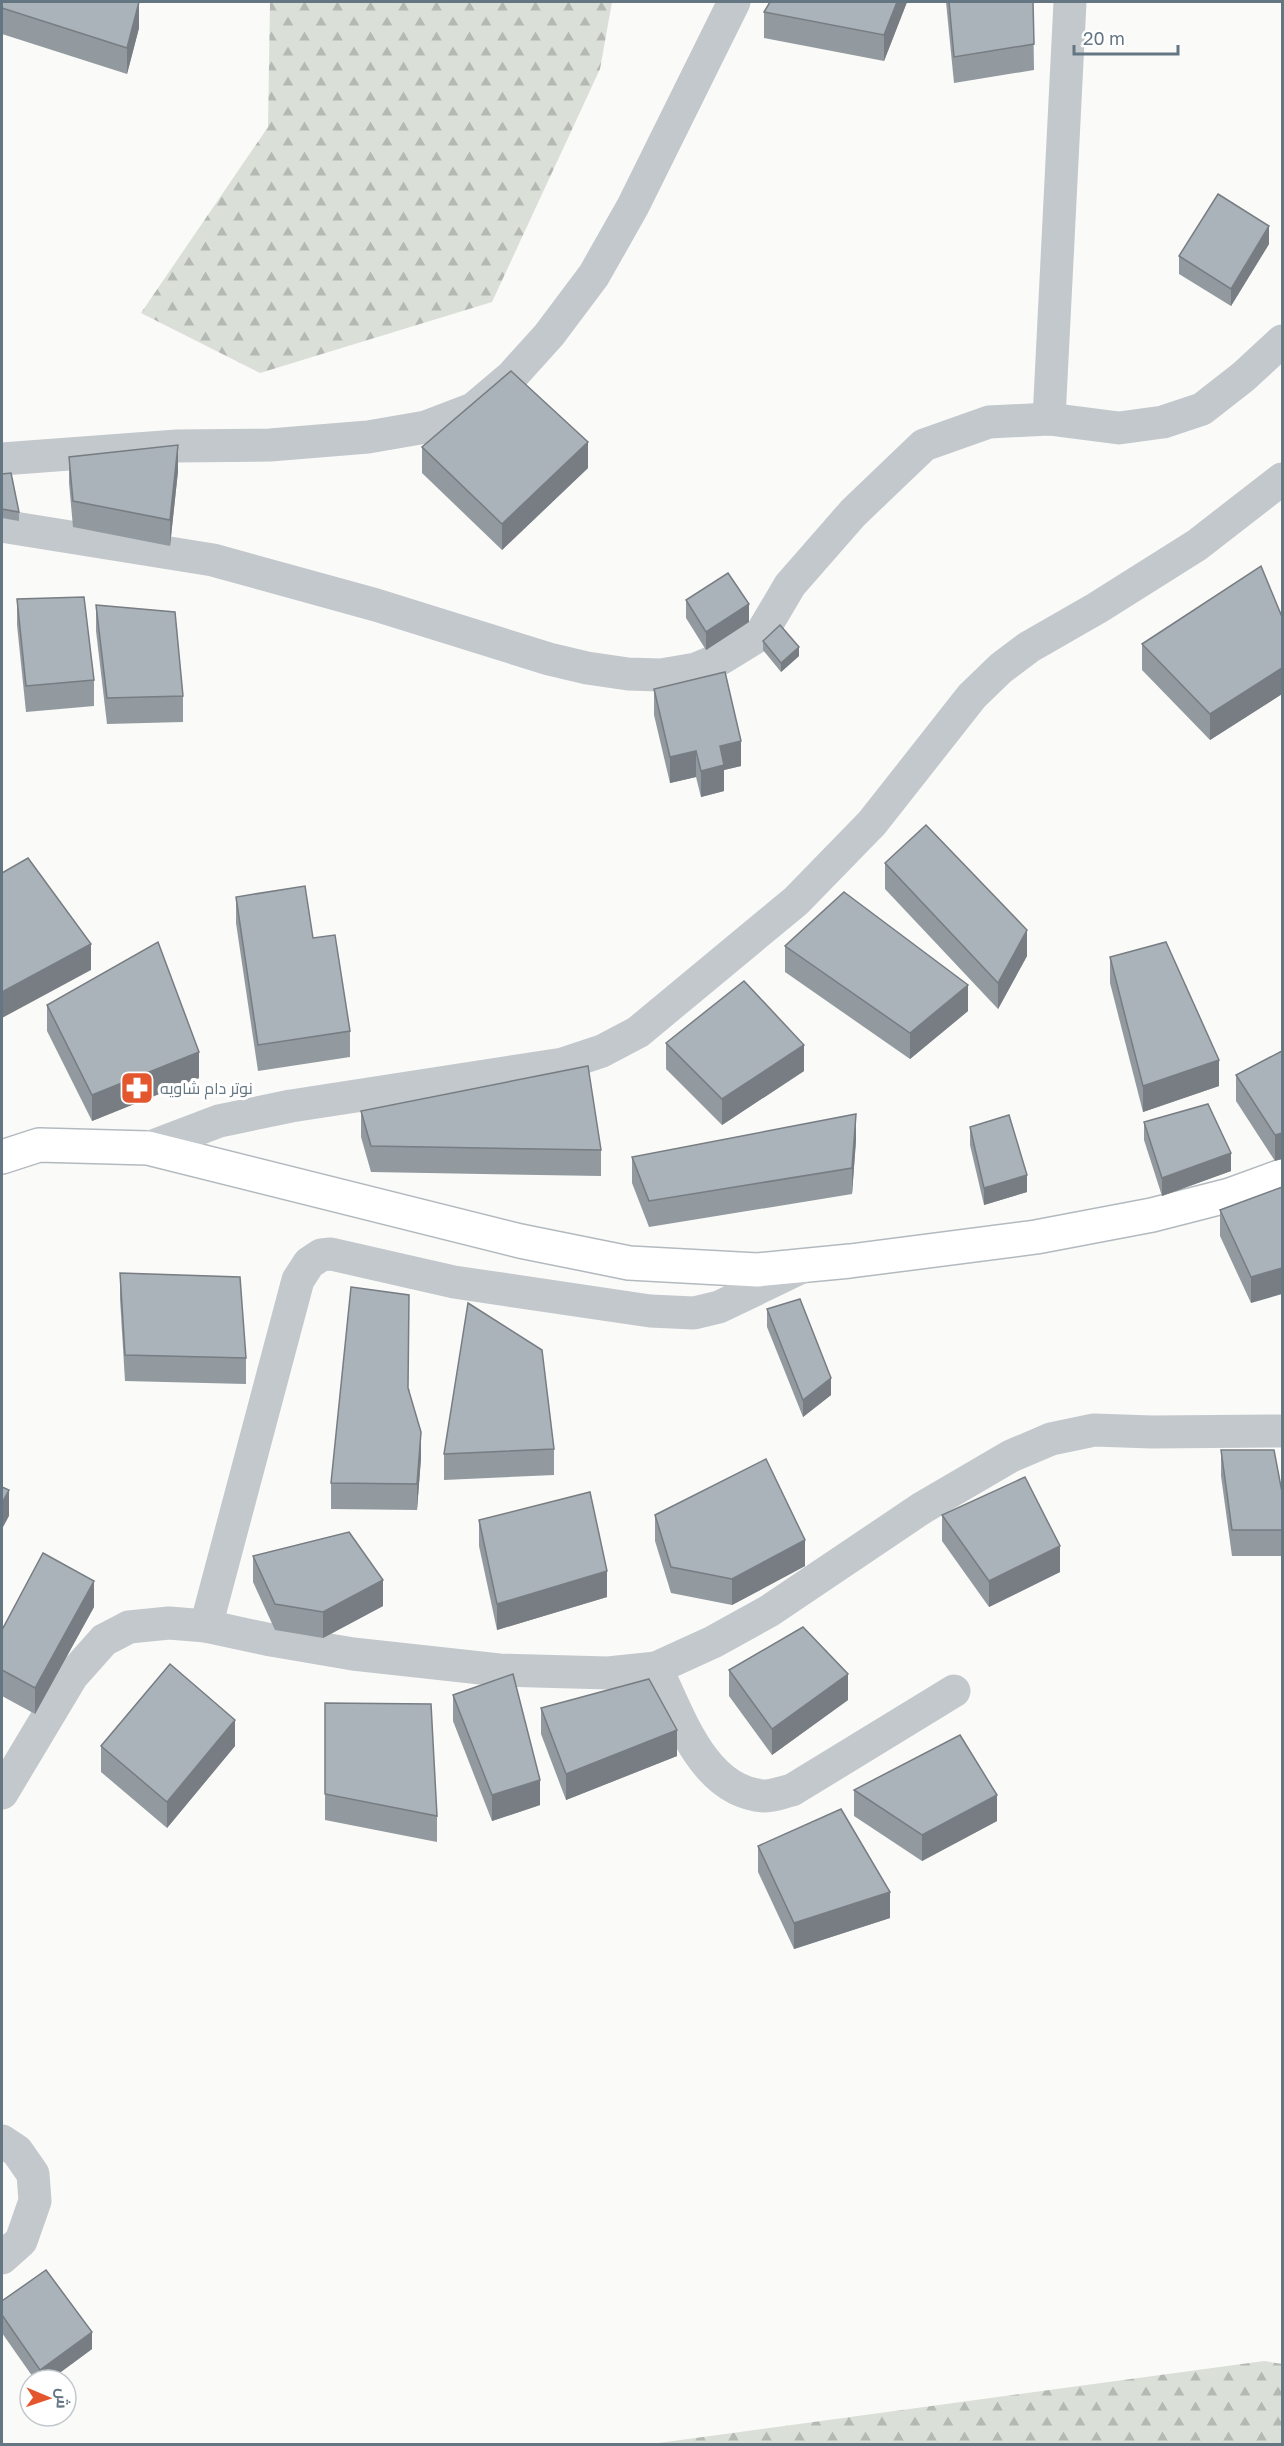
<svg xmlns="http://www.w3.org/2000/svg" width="1284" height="2446" viewBox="0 0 1284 2446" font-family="'Golos Text',Cairo,sans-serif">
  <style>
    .forest { fill: url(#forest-firs) }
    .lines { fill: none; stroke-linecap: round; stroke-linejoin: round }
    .secondary-casing { stroke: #b3babf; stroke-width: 36 }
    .street { stroke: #c3c8cc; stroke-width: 33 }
    .secondary { stroke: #fff; stroke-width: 33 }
    .wall { fill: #929a9f }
    .shaded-wall { fill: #777d82 }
    .building { fill: #aab3b9; stroke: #777d82; stroke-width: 1.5 }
    .labels { text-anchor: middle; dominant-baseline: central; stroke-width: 6; stroke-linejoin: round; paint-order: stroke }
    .poi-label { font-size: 16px; fill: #657683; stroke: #fff; text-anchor: start }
  </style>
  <defs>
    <pattern id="forest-firs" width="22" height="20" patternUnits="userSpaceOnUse" patternTransform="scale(1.5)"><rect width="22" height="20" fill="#dadfd7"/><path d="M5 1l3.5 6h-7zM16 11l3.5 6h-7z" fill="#b4b9b4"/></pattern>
  </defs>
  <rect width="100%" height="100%" fill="#fafaf8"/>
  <g class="forest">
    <path d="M 270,2 L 612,2 L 600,69 L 492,302 L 260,373 L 141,313 L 268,127 Z"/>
    <path d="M 1264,2361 L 1282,2364 L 1282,2444 L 651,2444 Z"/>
  </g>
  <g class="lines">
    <defs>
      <path id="secondary" d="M 2,1157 L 39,1145 L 148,1148 L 520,1241 L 629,1263 L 757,1270 L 850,1261 L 1036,1237 L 1152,1215 L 1230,1195 L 1282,1176"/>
    </defs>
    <use href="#secondary" class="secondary-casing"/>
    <g class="street">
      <path d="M 1049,419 L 1070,2"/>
      <path d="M 2,459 L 177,446 L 270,445 L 368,437 L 426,427 L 473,409 L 512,376 L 549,335 L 594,275 L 633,206 L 734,2"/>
      <path d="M 2,526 L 213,560 L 376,605 L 549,659 L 587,668 L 628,674 L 661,675 L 696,669 L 722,658 L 761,634 L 790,585 L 853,513 L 924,445 L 989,422 L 1049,419 L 1119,428 L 1163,422 L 1202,409 L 1243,377 L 1282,341"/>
      <path d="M 148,1148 L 219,1121 L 291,1106 L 563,1064 L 602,1051 L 638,1032 L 796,901 L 872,823 L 972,696 L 1001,668 L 1029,647 L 1097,608 L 1197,545 L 1282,479"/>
      <path d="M 206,1626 L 298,1280 L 309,1263 L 321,1255 L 331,1254 L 454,1282 L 650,1311 L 694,1313 L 719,1307 L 802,1267"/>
      <path d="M 656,1668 C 679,1715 703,1792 764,1796 C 773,1796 783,1792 792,1790 L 954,1691"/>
      <path d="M 2,1793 L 72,1676 L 104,1640 L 129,1627 L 169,1623 L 206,1626 L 271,1640 L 353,1654 L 499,1670 L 608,1673 L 656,1668 L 713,1642 L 769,1611 L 922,1508 L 1011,1456 L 1051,1439 L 1094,1430 L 1152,1432 L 1282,1431"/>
      <path d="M 2,2141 L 17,2151 L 33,2174 L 35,2201 L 21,2241 L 2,2258"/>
    </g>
    <use href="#secondary" class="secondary"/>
  </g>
  <g class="wall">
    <path d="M 2,2 L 139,28 L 127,74 L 2,34 Z"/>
    <path d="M 770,2 L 907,2 L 884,61 L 764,38 L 764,12 Z"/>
    <path d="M 946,2 L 1033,2 L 1034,70 L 954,83 Z"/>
    <path d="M 1269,244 L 1231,306 L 1179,274 L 1179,256 Z"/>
    <path d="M 422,447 L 588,468 L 502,550 L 422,473 Z"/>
    <path d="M 69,457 L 178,471 L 170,546 L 73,527 L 69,483 Z"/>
    <path d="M 2,474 L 19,512 L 19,521 L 2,518 Z"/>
    <path d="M 17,599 L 94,680 L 94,706 L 26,712 L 17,625 Z"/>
    <path d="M 686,600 L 749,622 L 706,650 L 686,618 Z"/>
    <path d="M 96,605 L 183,696 L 183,722 L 107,724 L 96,631 Z"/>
    <path d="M 1282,617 L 1282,694 L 1210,740 L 1142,670 L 1142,644 Z"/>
    <path d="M 763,641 L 799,656 L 781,672 L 763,650 Z"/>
    <path d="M 654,689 L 741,766 L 724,770 L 724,791 L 701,797 L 696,777 L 670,783 L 654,715 Z"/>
    <path d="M 885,863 L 1027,956 L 998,1009 L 885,889 Z"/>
    <path d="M 236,897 L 313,938 L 350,1031 L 350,1057 L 258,1071 L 236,923 Z"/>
    <path d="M 785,946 L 968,1011 L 910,1059 L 785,972 Z"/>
    <path d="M 1110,957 L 1219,1086 L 1143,1112 L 1110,983 Z"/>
    <path d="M 47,1005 L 199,1078 L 92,1121 L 47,1031 Z"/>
    <path d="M 666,1043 L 804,1071 L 722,1125 L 666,1069 Z"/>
    <path d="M 1282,1051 L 1275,1161 L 1236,1101 L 1236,1075 Z"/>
    <path d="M 361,1111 L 601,1150 L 601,1176 L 371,1172 L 361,1137 Z"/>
    <path d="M 1144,1122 L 1231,1171 L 1162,1196 L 1144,1140 Z"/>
    <path d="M 970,1127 L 1027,1192 L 984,1205 L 970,1145 Z"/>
    <path d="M 856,1140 L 852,1194 L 649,1227 L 632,1183 L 632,1157 Z"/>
    <path d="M 1282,1187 L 1251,1303 L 1220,1236 L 1220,1210 Z"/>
    <path d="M 120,1273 L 246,1358 L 246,1384 L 125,1381 L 120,1299 Z"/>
    <path d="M 767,1309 L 831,1395 L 803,1417 L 767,1327 Z"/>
    <path d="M 409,1388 L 421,1458 L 417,1510 L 331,1509 L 331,1483 Z"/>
    <path d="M 554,1449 L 554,1475 L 444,1480 L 444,1454 Z"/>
    <path d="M 1221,1450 L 1282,1492 L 1282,1556 L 1232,1556 L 1221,1476 Z"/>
    <path d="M 655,1515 L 805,1566 L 732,1605 L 671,1593 L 655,1541 Z"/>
    <path d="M 942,1515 L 1060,1572 L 989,1607 L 942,1541 Z"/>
    <path d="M 479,1520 L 607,1597 L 497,1630 L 479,1546 Z"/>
    <path d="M 253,1556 L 383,1606 L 323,1638 L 275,1630 L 253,1582 Z"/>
    <path d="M 94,1607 L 35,1714 L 2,1696 L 2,1630 Z"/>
    <path d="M 729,1670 L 848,1700 L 772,1755 L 729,1696 Z"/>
    <path d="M 453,1695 L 540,1805 L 492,1821 L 453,1721 Z"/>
    <path d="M 325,1703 L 437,1816 L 437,1842 L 325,1820 Z"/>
    <path d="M 541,1708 L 677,1756 L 566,1800 L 541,1734 Z"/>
    <path d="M 101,1746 L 235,1746 L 167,1828 L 101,1772 Z"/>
    <path d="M 854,1790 L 997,1821 L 922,1861 L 854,1816 Z"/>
    <path d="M 758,1846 L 890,1918 L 794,1949 L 758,1872 Z"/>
    <path d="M 2,2301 L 92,2349 L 50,2380 L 35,2380 L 2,2333 Z"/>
  </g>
  <g class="shaded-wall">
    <path d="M 139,2 L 139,28 L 127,74 L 127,48 Z"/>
    <path d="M 897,2 L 907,2 L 884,61 L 884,35 Z"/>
    <path d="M 1269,226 L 1269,244 L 1231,306 L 1231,289 Z"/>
    <path d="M 588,442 L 588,468 L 502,550 L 502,524 Z"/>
    <path d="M 178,445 L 178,471 L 170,546 L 170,520 Z"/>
    <path d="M 749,604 L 749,622 L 706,650 L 706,632 Z"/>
    <path d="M 799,647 L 799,656 L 781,672 L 781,663 Z"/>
    <path d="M 1282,668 L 1282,694 L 1210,740 L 1210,714 Z"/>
    <path d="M 741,741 L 741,766 L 724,770 L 724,791 L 701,797 L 701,771 L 720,746 Z"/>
    <path d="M 696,751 L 696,777 L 670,783 L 670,757 Z"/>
    <path d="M 1027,930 L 1027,956 L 998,1009 L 998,983 Z"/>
    <path d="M 91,944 L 91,970 L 2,1018 L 2,992 Z"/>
    <path d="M 968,985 L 968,1011 L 910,1059 L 910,1033 Z"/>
    <path d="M 804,1045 L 804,1071 L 722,1125 L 722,1099 Z"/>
    <path d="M 199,1052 L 199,1078 L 92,1121 L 92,1095 Z"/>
    <path d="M 1219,1060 L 1219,1086 L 1143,1112 L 1143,1086 Z"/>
    <path d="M 856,1114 L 856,1140 L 852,1194 L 852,1168 Z"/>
    <path d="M 1282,1133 L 1282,1159 L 1275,1161 L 1275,1135 Z"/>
    <path d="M 1231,1153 L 1231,1171 L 1162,1196 L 1162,1178 Z"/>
    <path d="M 1027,1175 L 1027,1192 L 984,1205 L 984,1188 Z"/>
    <path d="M 1282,1268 L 1282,1294 L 1251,1303 L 1251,1277 Z"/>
    <path d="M 831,1378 L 831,1395 L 803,1417 L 803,1400 Z"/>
    <path d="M 421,1432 L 421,1458 L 417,1510 L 417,1484 Z"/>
    <path d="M 9,1490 L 9,1516 L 2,1529 L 2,1503 Z"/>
    <path d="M 805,1540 L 805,1566 L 732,1605 L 732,1579 Z"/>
    <path d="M 1060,1546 L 1060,1572 L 989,1607 L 989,1581 Z"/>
    <path d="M 607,1571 L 607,1597 L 497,1630 L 497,1604 Z"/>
    <path d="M 383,1580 L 383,1606 L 323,1638 L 323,1612 Z"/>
    <path d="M 94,1581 L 94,1607 L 35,1714 L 35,1688 Z"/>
    <path d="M 848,1674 L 848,1700 L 772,1755 L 772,1729 Z"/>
    <path d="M 235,1720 L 235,1746 L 167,1828 L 167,1802 Z"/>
    <path d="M 677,1730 L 677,1756 L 566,1800 L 566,1774 Z"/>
    <path d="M 540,1780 L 540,1805 L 492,1821 L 492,1795 Z"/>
    <path d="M 997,1795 L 997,1821 L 922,1861 L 922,1835 Z"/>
    <path d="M 890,1892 L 890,1918 L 794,1949 L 794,1923 Z"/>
    <path d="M 92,2332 L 92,2349 L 50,2380 L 40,2380 L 40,2370 Z"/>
  </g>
  <g class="building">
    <path d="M 2,2 L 139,2 L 127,48 L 2,8 Z"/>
    <path d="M 770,2 L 897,2 L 884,35 L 764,12 Z"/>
    <path d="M 949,2 L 1033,2 L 1034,44 L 954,57 Z"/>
    <path d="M 1218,194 L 1269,226 L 1231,289 L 1179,256 Z"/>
    <path d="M 511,371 L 588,442 L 502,524 L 422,447 Z"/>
    <path d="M 178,445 L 170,520 L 73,501 L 69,457 Z"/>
    <path d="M 11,473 L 19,512 L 2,509 L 2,474 Z"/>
    <path d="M 1261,566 L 1282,617 L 1282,668 L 1210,714 L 1142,644 Z"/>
    <path d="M 728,573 L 749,604 L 706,632 L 686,600 Z"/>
    <path d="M 84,597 L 94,680 L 26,686 L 17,599 Z"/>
    <path d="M 96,605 L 175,612 L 183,696 L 107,698 Z"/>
    <path d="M 780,625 L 799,647 L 781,663 L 763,641 Z"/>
    <path d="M 725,672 L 741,741 L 720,746 L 724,765 L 701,771 L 696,751 L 670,757 L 654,689 Z"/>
    <path d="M 926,825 L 1027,930 L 998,983 L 885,863 Z"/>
    <path d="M 28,858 L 91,944 L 2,992 L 2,873 Z"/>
    <path d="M 305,886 L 313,938 L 335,935 L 350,1031 L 258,1045 L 236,897 Z"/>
    <path d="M 844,892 L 968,985 L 910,1033 L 785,946 Z"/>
    <path d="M 158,942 L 199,1052 L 92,1095 L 47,1005 Z"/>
    <path d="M 1166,942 L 1219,1060 L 1143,1086 L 1110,957 Z"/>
    <path d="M 744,981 L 804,1045 L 722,1099 L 666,1043 Z"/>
    <path d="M 1282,1051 L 1282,1133 L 1275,1135 L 1236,1075 Z"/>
    <path d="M 588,1066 L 601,1150 L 371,1146 L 361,1111 Z"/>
    <path d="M 1208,1104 L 1231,1153 L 1162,1178 L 1144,1122 Z"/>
    <path d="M 856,1114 L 852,1168 L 649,1201 L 632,1157 Z"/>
    <path d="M 1009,1115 L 1027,1175 L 984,1188 L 970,1127 Z"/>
    <path d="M 1282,1187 L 1282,1268 L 1251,1277 L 1220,1210 Z"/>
    <path d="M 120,1273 L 240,1277 L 246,1358 L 125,1355 Z"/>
    <path d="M 351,1287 L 409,1295 L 408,1388 L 421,1432 L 417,1484 L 331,1483 Z"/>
    <path d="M 800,1299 L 831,1378 L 803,1400 L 767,1309 Z"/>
    <path d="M 468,1303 L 542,1350 L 554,1449 L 444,1454 Z"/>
    <path d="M 1221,1450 L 1274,1450 L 1282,1492 L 1282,1530 L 1232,1530 Z"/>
    <path d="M 766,1459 L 805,1540 L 732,1579 L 671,1567 L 655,1515 Z"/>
    <path d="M 1025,1477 L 1060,1546 L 989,1581 L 942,1515 Z"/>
    <path d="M 2,1487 L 9,1490 L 2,1503 Z"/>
    <path d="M 590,1492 L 607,1571 L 497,1604 L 479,1520 Z"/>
    <path d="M 349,1532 L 383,1580 L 323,1612 L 275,1604 L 253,1556 Z"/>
    <path d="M 43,1553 L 94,1581 L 35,1688 L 2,1670 L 2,1630 Z"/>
    <path d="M 803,1627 L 848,1674 L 772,1729 L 729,1670 Z"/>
    <path d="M 170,1664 L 235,1720 L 167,1802 L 101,1746 Z"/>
    <path d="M 513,1674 L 540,1780 L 492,1795 L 453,1695 Z"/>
    <path d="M 649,1679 L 677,1730 L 566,1774 L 541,1708 Z"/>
    <path d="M 325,1703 L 431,1704 L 437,1816 L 325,1794 Z"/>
    <path d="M 960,1735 L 997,1795 L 922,1835 L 854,1790 Z"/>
    <path d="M 841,1809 L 890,1892 L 794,1923 L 758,1846 Z"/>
    <path d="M 46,2270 L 92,2332 L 40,2370 L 2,2315 L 2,2301 Z"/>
  </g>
  <defs>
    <symbol id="pharmacy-square" viewBox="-11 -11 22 22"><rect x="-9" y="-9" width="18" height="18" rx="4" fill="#e4572e" stroke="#fff"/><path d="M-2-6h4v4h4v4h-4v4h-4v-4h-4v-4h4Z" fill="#fff"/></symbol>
  </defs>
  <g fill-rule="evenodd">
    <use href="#pharmacy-square" x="118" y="1069" width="38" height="38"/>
  </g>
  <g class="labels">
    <g class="poi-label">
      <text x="160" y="1088">نوتر دام شاويه</text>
    </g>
  </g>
  <rect width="1284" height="2446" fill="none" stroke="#657683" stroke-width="6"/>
  <g transform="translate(48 2398) rotate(92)"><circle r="28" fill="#ffffff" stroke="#c1c8cd" stroke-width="1.5"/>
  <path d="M0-4.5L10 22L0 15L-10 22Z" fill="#e4572e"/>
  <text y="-9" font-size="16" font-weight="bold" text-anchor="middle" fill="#657683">ش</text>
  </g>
  <path d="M1074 45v9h104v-9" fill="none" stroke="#657683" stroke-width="3"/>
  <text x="1083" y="45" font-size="18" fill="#657683" stroke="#ffffff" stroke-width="4.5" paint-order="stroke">20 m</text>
</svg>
